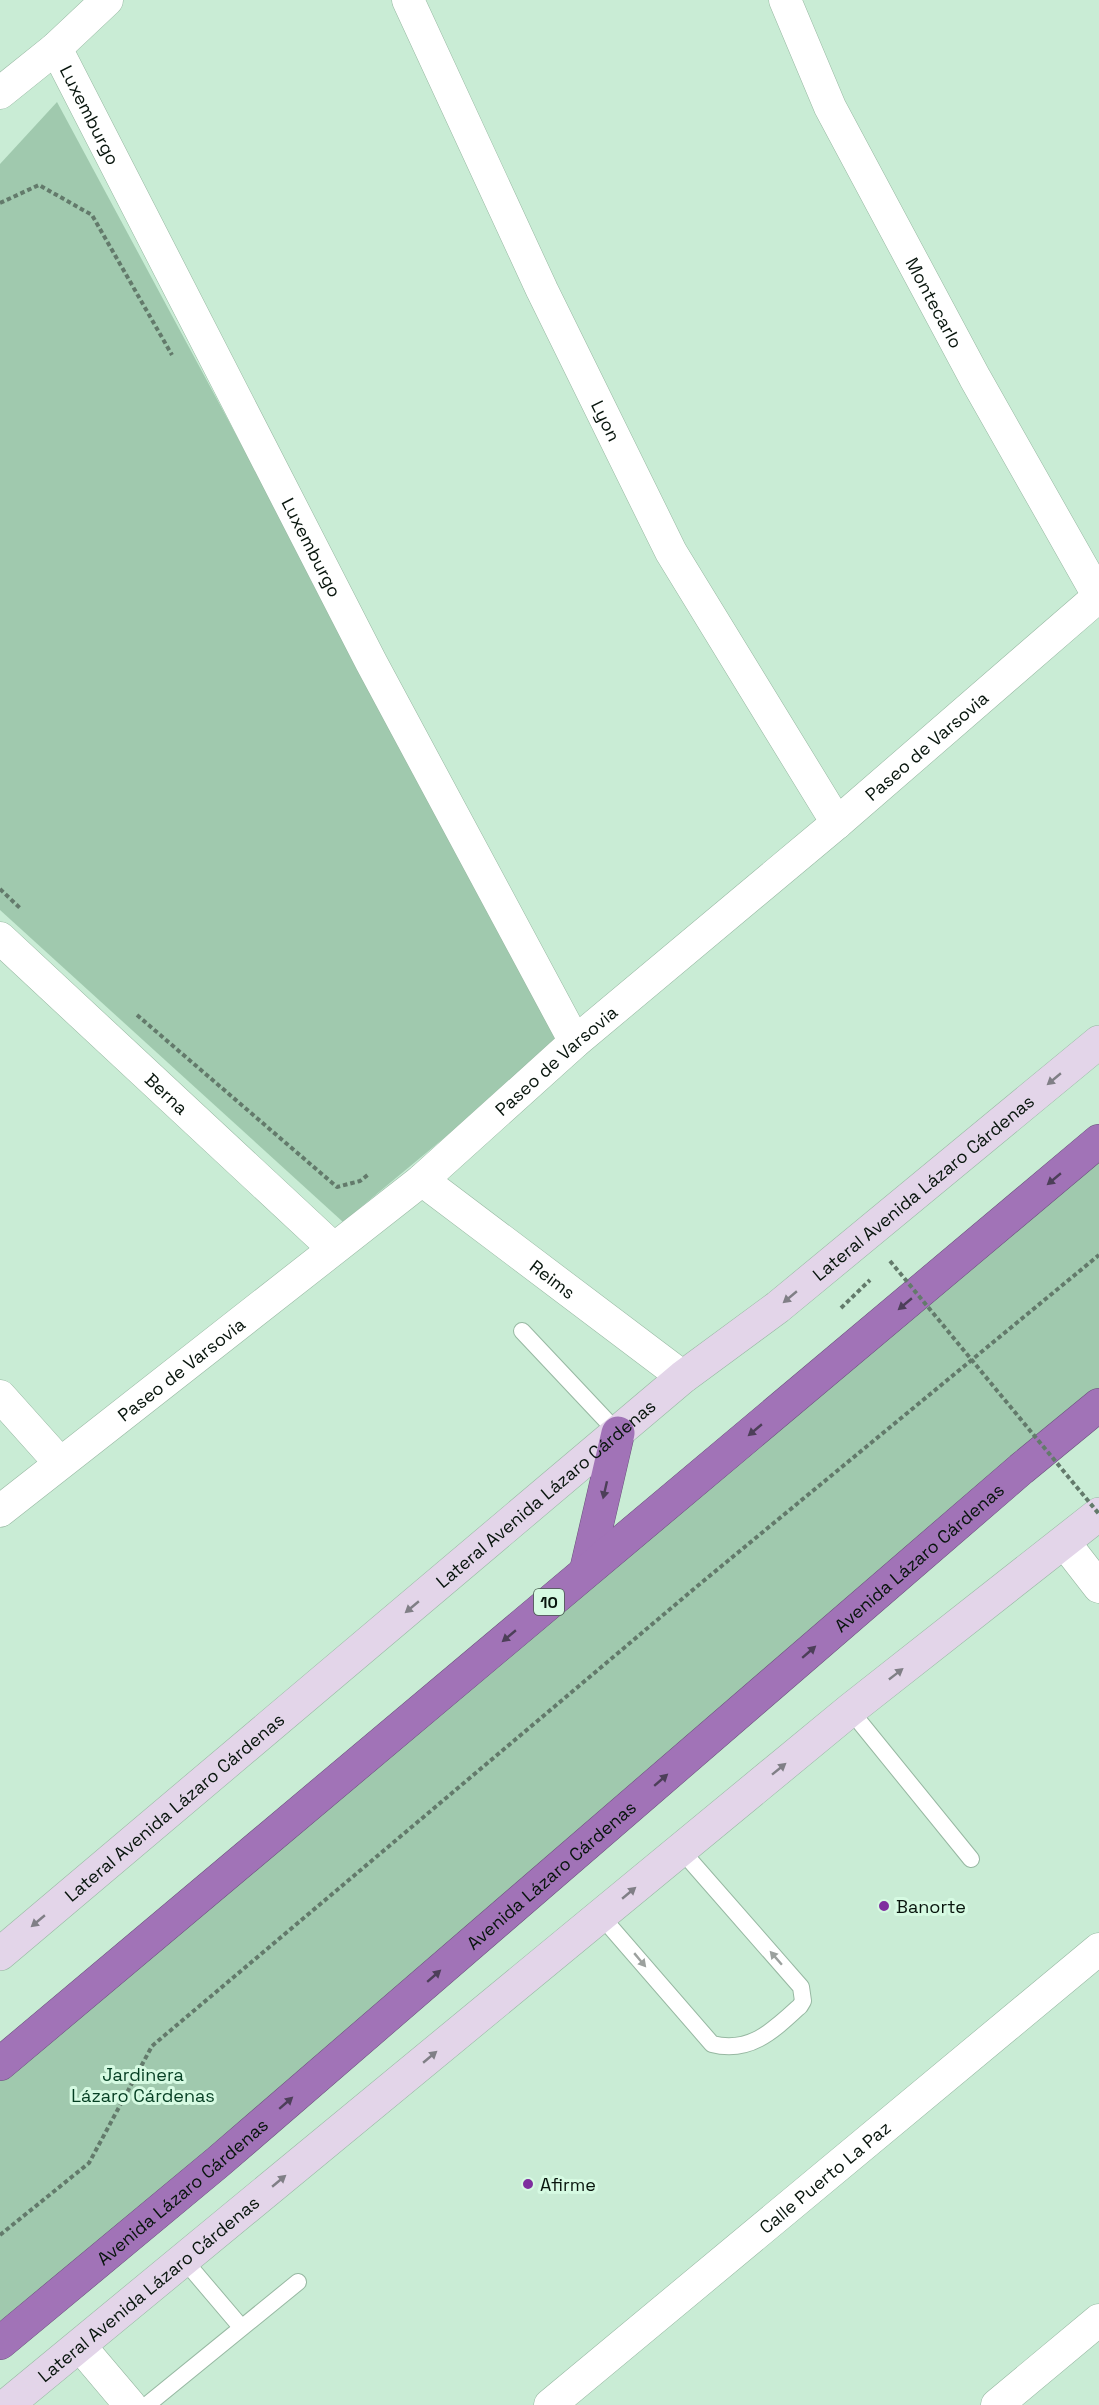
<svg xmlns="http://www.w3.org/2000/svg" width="1099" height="2405" viewBox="0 0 1099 2405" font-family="'Space Grotesk',sans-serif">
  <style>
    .green { fill: #a0c9ae }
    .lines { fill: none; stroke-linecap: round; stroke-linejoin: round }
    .lane-casing { stroke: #97b8a2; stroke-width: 18 }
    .street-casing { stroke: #97b8a2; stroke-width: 33 }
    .secondary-casing { stroke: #97b8a2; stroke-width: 34 }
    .highway-casing { stroke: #6b527c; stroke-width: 34 }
    .path { stroke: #637a6b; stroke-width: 4; stroke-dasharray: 4.5 3; stroke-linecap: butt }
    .lane { stroke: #fff; stroke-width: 16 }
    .street { stroke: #fff; stroke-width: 32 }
    .secondary { stroke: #e3d5e9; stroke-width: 33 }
    .highway { stroke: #a173b7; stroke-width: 33 }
    .path-bridge { stroke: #637a6b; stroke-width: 4; stroke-dasharray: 4.5 3; stroke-linecap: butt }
    .oneway { fill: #807f86 }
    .oneway2 { fill: #4d3f59 }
    .oneway3 { fill: #9ca19e }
    .poi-dot { fill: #7e2e9e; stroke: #d6fae2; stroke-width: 2 }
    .labels { text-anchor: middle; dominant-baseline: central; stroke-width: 6; stroke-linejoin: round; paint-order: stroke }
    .shield { fill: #d6fae2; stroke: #465a4d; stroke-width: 1.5 }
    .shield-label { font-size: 16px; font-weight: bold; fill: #08150d }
    .street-label { font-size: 18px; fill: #08150d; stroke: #d6fae2 }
    .poi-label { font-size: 18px; fill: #08150d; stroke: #d6fae2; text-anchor: start }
    .park-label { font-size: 18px; fill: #053f23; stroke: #d6fae2 }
  </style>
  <rect width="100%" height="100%" fill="#c9ecd5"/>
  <g class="green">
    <path d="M 57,102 L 562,1040 L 343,1222 L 0,910 L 0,164 Z"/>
    <path d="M 1099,1141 L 1099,1405 L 0,2342 L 0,2064 Z"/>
  </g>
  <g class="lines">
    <defs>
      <g id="lane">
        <path d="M 522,1331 L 618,1433"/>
        <path d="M 850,1710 L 971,1859"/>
        <path d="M 601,1916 L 712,2044 C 750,2054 774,2030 800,2006 L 803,2001 L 801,1987 L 681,1850"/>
        <path d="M 184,2260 L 241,2327"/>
        <path d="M 147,2405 L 298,2282"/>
      </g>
      <g id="street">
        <path id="s1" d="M 408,0 L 542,290 L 671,552 L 837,823"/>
        <path id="s2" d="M 785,0 L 830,107 L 975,378 L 1099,597"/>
        <path id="s3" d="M 56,48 L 371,662 L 575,1042"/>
        <path d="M 0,93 L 56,48 L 107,0"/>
        <path id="s4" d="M 0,938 L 333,1248"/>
        <path id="s5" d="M 422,1180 L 683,1377"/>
        <path d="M 0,1396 L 60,1463"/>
        <path id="s6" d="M 0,1511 L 422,1180 L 575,1042 L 837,823 L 1099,596"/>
        <path d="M 1064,1542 L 1099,1587"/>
        <path d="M 80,2346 L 130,2405"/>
        <path id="s7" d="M 550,2405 L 1099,1949"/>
        <path d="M 997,2405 L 1099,2320"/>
      </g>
      <g id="secondary">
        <path id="s8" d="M 0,1954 L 683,1377 L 778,1307 L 1099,1042"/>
        <path id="s9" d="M 7,2405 L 850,1710 L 1099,1514"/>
      </g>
      <g id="highway">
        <path d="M 586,1571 L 618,1433"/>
        <path d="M 0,2064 L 1099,1141"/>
        <path id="s10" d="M 0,2343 L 218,2162 L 1021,1469 L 1099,1405"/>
      </g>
    </defs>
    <use href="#lane" class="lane-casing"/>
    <use href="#street" class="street-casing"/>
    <use href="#secondary" class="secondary-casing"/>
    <use href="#highway" class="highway-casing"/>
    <g class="path">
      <path d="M 0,203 L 39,185 L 92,215 L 172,355"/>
      <path d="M 0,889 L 21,909"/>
      <path d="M 137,1015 L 337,1187 L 360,1181 L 369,1174"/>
      <path d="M 841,1308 L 870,1280"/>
      <path d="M 0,2235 L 89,2163 L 152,2046 L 701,1583 L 1099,1255"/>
    </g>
    <use href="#lane" class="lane"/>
    <use href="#street" class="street"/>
    <use href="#secondary" class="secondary"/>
    <use href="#highway" class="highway"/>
    <path class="path-bridge" d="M 890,1261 L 1099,1514"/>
  </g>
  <defs><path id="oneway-solid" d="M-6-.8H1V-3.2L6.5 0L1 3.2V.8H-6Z" transform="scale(1.5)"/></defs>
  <g class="oneway">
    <use href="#oneway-solid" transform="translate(1054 1079) rotate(140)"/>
    <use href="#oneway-solid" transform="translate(790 1297) rotate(140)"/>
    <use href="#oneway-solid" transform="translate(412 1607) rotate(140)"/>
    <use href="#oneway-solid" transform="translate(896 1674) rotate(-38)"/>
    <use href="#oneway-solid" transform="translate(779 1769) rotate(-39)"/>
    <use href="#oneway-solid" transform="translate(629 1893) rotate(-40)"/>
    <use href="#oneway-solid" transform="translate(38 1921) rotate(140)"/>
    <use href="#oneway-solid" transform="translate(430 2057) rotate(-40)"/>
    <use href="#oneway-solid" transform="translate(279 2181) rotate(-40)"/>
  </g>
  <g class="oneway2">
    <use href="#oneway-solid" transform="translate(1054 1179) rotate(140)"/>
    <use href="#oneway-solid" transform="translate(905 1304) rotate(140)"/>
    <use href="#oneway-solid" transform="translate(755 1430) rotate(140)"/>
    <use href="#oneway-solid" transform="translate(605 1490) rotate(103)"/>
    <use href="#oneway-solid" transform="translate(509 1636) rotate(140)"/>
    <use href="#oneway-solid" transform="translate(809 1652) rotate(-41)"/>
    <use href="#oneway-solid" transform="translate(661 1780) rotate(-41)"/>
    <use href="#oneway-solid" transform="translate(434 1976) rotate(-41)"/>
    <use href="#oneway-solid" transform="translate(286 2103) rotate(-41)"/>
  </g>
  <g class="oneway3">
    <use href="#oneway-solid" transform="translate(776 1958) rotate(-131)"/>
    <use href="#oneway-solid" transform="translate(640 1960) rotate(50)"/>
  </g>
  <g class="poi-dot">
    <circle cx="884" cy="1906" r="6"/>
    <circle cx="528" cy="2184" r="6"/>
  </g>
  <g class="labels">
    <rect class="shield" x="534" y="1589" width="30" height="26" rx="4.5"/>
    <g class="shield-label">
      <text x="549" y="1602">10</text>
    </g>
    <g class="street-label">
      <text stroke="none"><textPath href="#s3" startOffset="75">Luxemburgo</textPath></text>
      <text stroke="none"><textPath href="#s2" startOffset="338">Montecarlo</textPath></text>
      <text stroke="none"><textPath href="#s1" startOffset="465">Lyon</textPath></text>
      <text stroke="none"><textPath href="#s3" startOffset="561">Luxemburgo</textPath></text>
      <text stroke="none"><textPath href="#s6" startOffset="1202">Paseo de Varsovia</textPath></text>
      <text stroke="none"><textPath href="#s6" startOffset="716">Paseo de Varsovia</textPath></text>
      <text stroke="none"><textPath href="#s4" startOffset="228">Berna</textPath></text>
      <text stroke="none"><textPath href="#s8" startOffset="1200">Lateral Avenida Lázaro Cárdenas</textPath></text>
      <text stroke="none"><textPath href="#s5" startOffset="164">Reims</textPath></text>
      <text stroke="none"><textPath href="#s6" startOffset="230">Paseo de Varsovia</textPath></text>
      <text stroke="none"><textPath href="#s8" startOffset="714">Lateral Avenida Lázaro Cárdenas</textPath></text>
      <text stroke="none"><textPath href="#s10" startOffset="1209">Avenida Lázaro Cárdenas</textPath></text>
      <text stroke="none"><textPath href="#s8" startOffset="228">Lateral Avenida Lázaro Cárdenas</textPath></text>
      <text stroke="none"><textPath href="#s10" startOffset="723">Avenida Lázaro Cárdenas</textPath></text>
      <text stroke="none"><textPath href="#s7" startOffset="357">Calle Puerto La Paz</textPath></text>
      <text stroke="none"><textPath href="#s10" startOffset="237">Avenida Lázaro Cárdenas</textPath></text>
      <text stroke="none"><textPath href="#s9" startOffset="183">Lateral Avenida Lázaro Cárdenas</textPath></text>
    </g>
    <g class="poi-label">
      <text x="896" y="1906">Banorte</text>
      <text x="540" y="2184">Afirme</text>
    </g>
    <g class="park-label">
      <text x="143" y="2074">Jardinera<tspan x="143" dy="21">Lázaro Cárdenas</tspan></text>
    </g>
  </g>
</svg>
